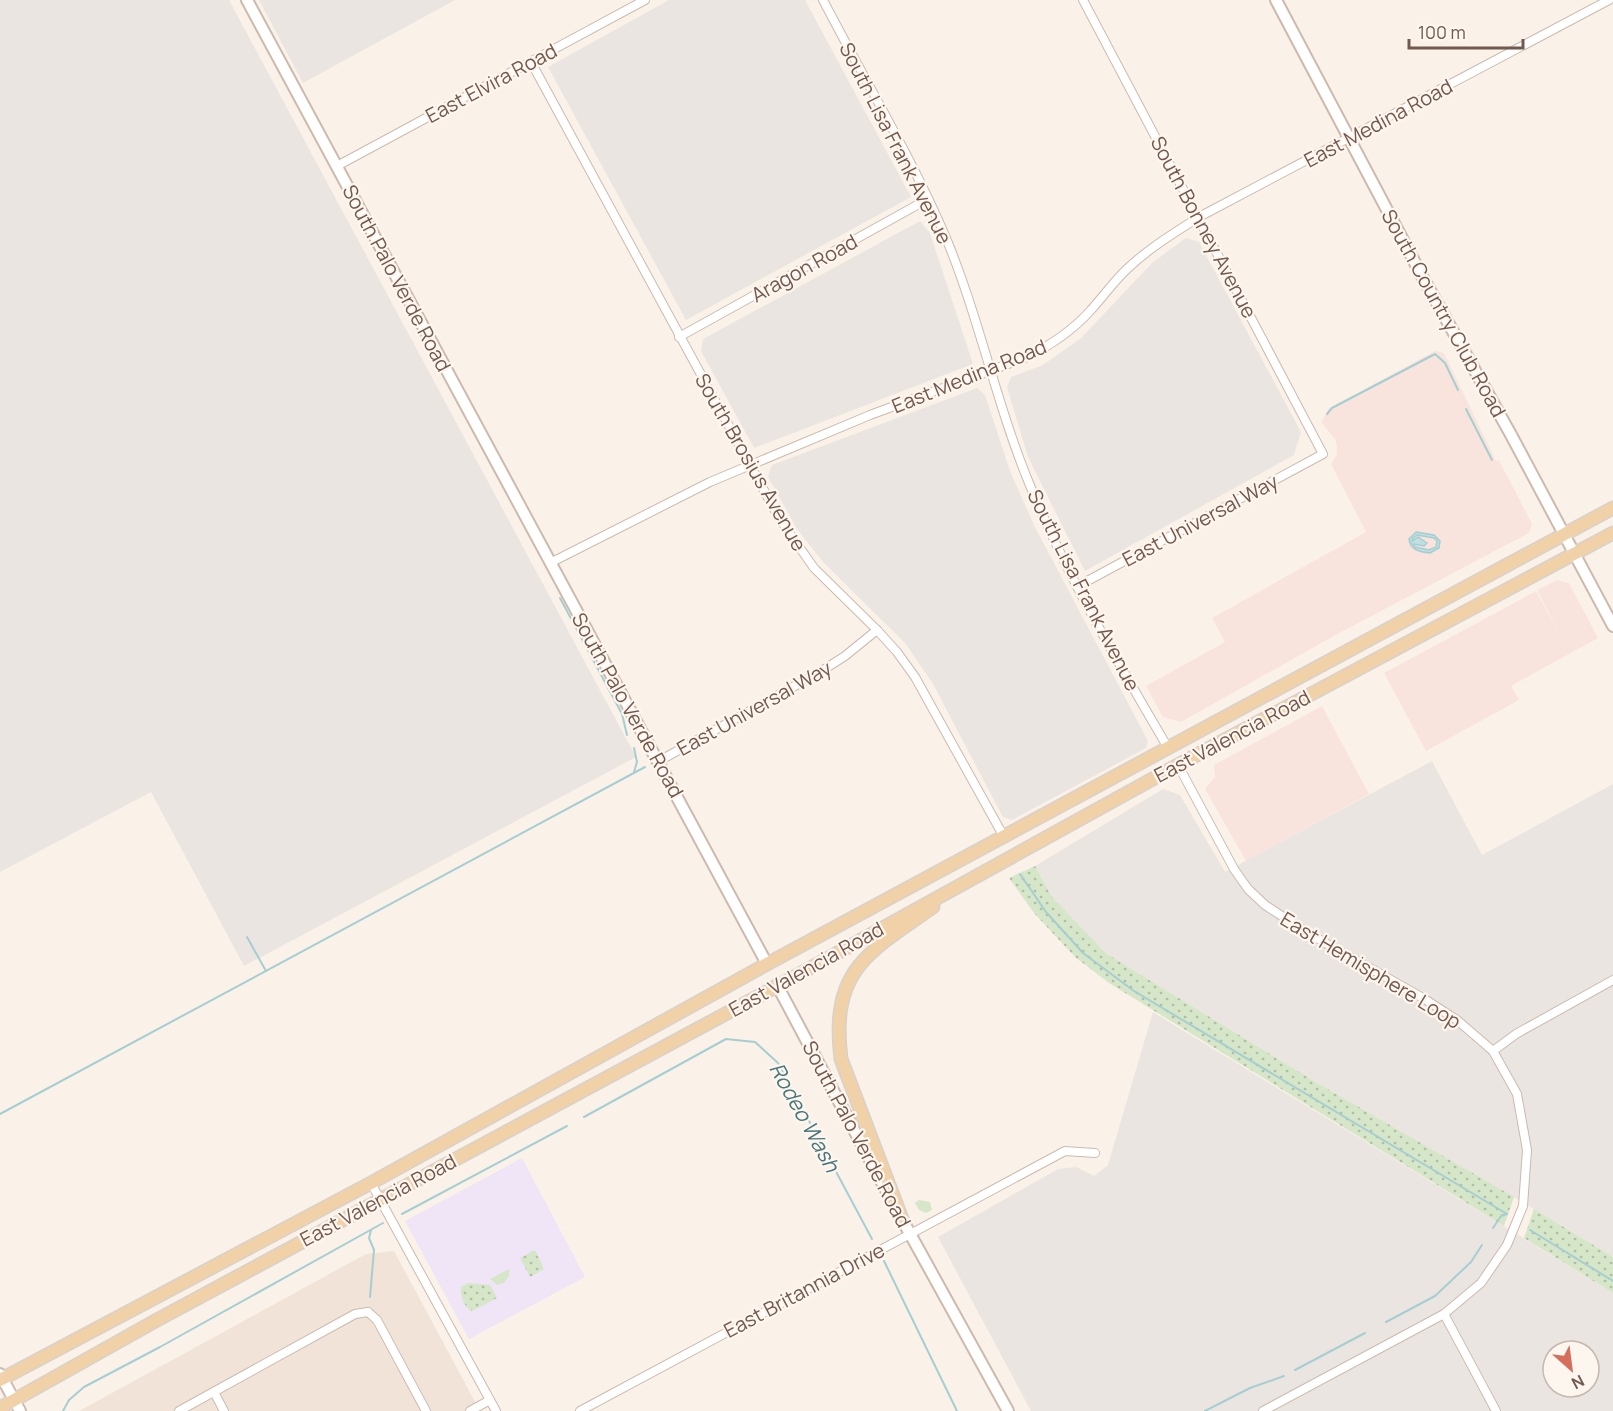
<svg xmlns="http://www.w3.org/2000/svg" width="1613" height="1411" viewBox="0 0 1613 1411" font-family="Manrope,sans-serif">
  <style>
    .residential { fill: #f1e3d7 }
    .commercial { fill: #f9e4dd }
    .industrial { fill: #ebe5e1; fill-rule: evenodd }
    .education { fill: #efe5f6 }
    .grass { fill: #d6e6c8 }
    .park { fill: url(#park-dots) }
    .water { fill: #bfdfe1; stroke: #a6ced2; stroke-width: 1.5; fill-rule: evenodd }
    .lines { fill: none; stroke-linecap: round; stroke-linejoin: round }
    .stream { stroke: #a6ced2; stroke-width: 2 }
    .street-casing { stroke: #cbbaaf; stroke-width: 10 }
    .secondary-casing { stroke: #cdbaad; stroke-width: 14 }
    .primary-casing { stroke: #d7d1ce; stroke-width: 15 }
    .street { stroke: #fff; stroke-width: 8 }
    .secondary { stroke: #fff; stroke-width: 10 }
    .primary { stroke: #f1d1a8; stroke-width: 12 }
    .labels { text-anchor: middle; dominant-baseline: central; stroke-width: 4.5; stroke-linejoin: round; paint-order: stroke }
    .street-label { font-size: 20px; fill: #71594f; stroke: #fdf6ee }
    .water-label { font-size: 21px; font-style: italic; fill: #48767b; stroke: #fdf6ee }
  </style>
  <defs>
    <pattern id="park-dots" width="8" height="8" patternUnits="userSpaceOnUse" patternTransform="scale(1.5)"><rect width="8" height="8" fill="#d6e6c8"/><path d="M2 2h.1M6 6h.1" fill="none" stroke="#b2bda5" stroke-width="1.8" stroke-linecap="round"/></pattern>
  </defs>
  <rect width="100%" height="100%" fill="#faf2e8"/>
  <path class="residential" d="M 394,1251 L 480,1411 L 79,1411 L 366,1254 Z"/>
  <g class="commercial">
    <path d="M 1435,351 L 1444,353 L 1496,461 L 1499,460 L 1532,524 L 1529,533 L 1332,637 L 1181,722 L 1163,717 L 1146,686 L 1225,642 L 1212,618 L 1366,532 L 1331,464 L 1337,454 L 1337,447 L 1335,439 L 1321,422 L 1329,408 Z"/>
    <path d="M 1557,580 L 1569,583 L 1598,638 L 1511,686 L 1519,700 L 1426,751 L 1384,673 L 1536,591 L 1561,637 L 1537,590 Z"/>
    <path d="M 1322,706 L 1369,794 L 1246,861 L 1205,789 L 1215,777 L 1214,765 Z"/>
  </g>
  <g class="industrial">
    <path d="M 0,0 L 229,0 L 636,757 L 244,966 L 151,792 L 0,872 Z"/>
    <path d="M 259,0 L 455,0 L 303,83 Z"/>
    <path d="M 669,0 L 805,0 L 911,197 L 686,320 L 548,67 Z"/>
    <path d="M 920,221 L 930,233 L 973,364 L 754,448 L 701,351 L 703,339 Z"/>
    <path d="M 1186,238 L 1199,242 L 1301,432 L 1294,455 L 1085,571 L 1028,457 L 1007,387 L 1011,377 L 1043,365 L 1081,338 L 1153,262 Z"/>
    <path d="M 977,388 L 985,395 L 1010,471 L 1035,527 L 1148,741 L 1146,748 L 1012,820 L 1003,817 L 933,684 L 905,643 L 824,563 L 797,529 L 768,477 L 772,465 Z"/>
    <path d="M 1432,761 L 1482,855 L 1613,784 L 1613,1257 L 1534,1209 L 1314,1081 L 1107,954 L 1052,897 L 1035,866 L 1163,789 L 1180,795 L 1225,872 Z"/>
    <path d="M 1153,1012 L 1613,1293 L 1613,1411 L 1031,1411 L 938,1237 L 1058,1169 L 1076,1167 L 1094,1176 L 1108,1165 ZM 1553,1351 L 1589,1351 L 1589,1387 L 1553,1387 Z"/>
  </g>
  <path class="education" d="M 522,1158 L 585,1277 L 469,1339 L 405,1221 Z"/>
  <g class="grass">
    <path d="M 919,1200 L 930,1202 L 932,1210 L 926,1213 L 919,1210 L 915,1203 Z"/>
    <path d="M 509,1269 L 509,1276 L 504,1283 L 497,1285 L 490,1279 Z"/>
  </g>
  <g class="park">
    <path d="M 1035,866 L 1052,897 L 1107,954 L 1314,1081 L 1514,1197 L 1504,1226 L 1109,983 L 1075,957 L 1034,913 L 1009,878 Z"/>
    <path d="M 1534,1209 L 1613,1257 L 1613,1293 L 1524,1238 Z"/>
    <path d="M 535,1250 L 544,1269 L 530,1277 L 520,1258 Z"/>
    <path d="M 468,1283 L 490,1285 L 497,1298 L 472,1311 C 464,1307 460,1297 461,1287 Z"/>
  </g>
  <path class="water" d="M 1416,532 L 1434,535 L 1440,541 L 1439,548 L 1430,553 C 1420,552 1410,550 1409,539 ZM 1417,535 L 1434,538 L 1437,541 L 1436,547 L 1429,550 L 1415,547 L 1413,544 L 1424,546 L 1427,543 L 1418,537 L 1412,541 L 1413,538 Z"/>
  <g class="lines">
    <g class="stream">
      <path d="M 1466,409 L 1492,460"/>
      <path d="M 1327,414 L 1332,408 L 1435,354 L 1445,363 L 1458,390"/>
      <path d="M 560,598 L 622,714 L 627,735"/>
      <path d="M 634,748 L 637,762 L 634,772"/>
      <path d="M 1020,874 L 1046,912 L 1083,953 L 1134,991 L 1507,1214"/>
      <path d="M 247,937 L 266,971"/>
      <path d="M 0,1114 L 645,767"/>
      <path d="M 584,1117 L 726,1039 L 755,1042 L 778,1063 L 872,1239"/>
      <path d="M 402,1214 L 567,1126"/>
      <path d="M 1493,1228 L 1501,1216 L 1507,1214"/>
      <path d="M 1530,1230 L 1613,1281"/>
      <path d="M 884,1261 L 957,1411"/>
      <path d="M 370,1297 L 374,1250 L 369,1238 L 371,1230"/>
      <path d="M 1386,1322 L 1435,1296 L 1471,1262 L 1482,1245"/>
      <path d="M 1295,1370 L 1365,1333"/>
      <path d="M 63,1411 L 69,1400 L 84,1387 L 160,1347 L 383,1223"/>
      <path d="M 1205,1411 L 1250,1388 L 1284,1376"/>
    </g>
    <defs>
      <g id="street">
        <path d="M 823,0 C 864,79 911,156 946,238 C 979,317 996,403 1029,483 C 1066,575 1118,662 1168,748"/>
        <path d="M 531,62 L 779,518 L 814,568 L 877,630 L 897,652 L 915,677 L 1004,837"/>
        <path d="M 337,166 L 645,0"/>
        <path d="M 679,337 L 928,199"/>
        <path d="M 550,563 L 710,482 L 870,415 L 1027,357 C 1051,345 1072,331 1090,311 C 1103,297 1114,281 1127,269 C 1149,248 1174,233 1199,217 L 1609,0"/>
        <path d="M 1078,586 L 1323,454 L 1083,0"/>
        <path d="M 659,761 L 820,672 L 845,656 L 877,630"/>
        <path d="M 1178,765 L 1234,869 L 1248,889 L 1265,905 L 1306,932 L 1423,998 L 1457,1020 L 1493,1051 L 1517,1094 L 1527,1150 L 1523,1206 L 1507,1245 L 1481,1283 L 1444,1314 L 1263,1411"/>
        <path d="M 1493,1051 L 1516,1034 L 1613,980"/>
        <path d="M 371,1183 L 496,1411"/>
        <path d="M 368,1312 L 377,1320 L 426,1411"/>
        <path d="M 1444,1314 L 1496,1411"/>
        <path d="M 214,1392 L 224,1411"/>
        <path d="M 179,1411 L 355,1314 L 368,1312"/>
        <path d="M 470,1411 L 490,1400"/>
        <path d="M 580,1411 L 1065,1151 L 1095,1153"/>
      </g>
      <g id="secondary">
        <path d="M 247,0 L 767,964"/>
        <path d="M 1276,0 L 1423,278 L 1510,433 L 1613,626"/>
        <path d="M 777,985 L 886,1190"/>
        <path d="M 898,1212 L 1008,1411"/>
        <path d="M 0,1374 L 20,1411"/>
      </g>
      <g id="primary">
        <path d="M 902,1219 L 841,1059 C 830,969 868,953 933,907"/>
        <path d="M 0,1380 L 371,1183 L 767,964 L 1613,508"/>
        <path d="M 0,1408 L 157,1320 L 794,977 L 1178,765 L 1613,533"/>
      </g>
    </defs>
    <use href="#street" class="street-casing"/>
    <use href="#secondary" class="secondary-casing"/>
    <use href="#primary" class="primary-casing"/>
    <use href="#street" class="street"/>
    <use href="#secondary" class="secondary"/>
    <use href="#primary" class="primary"/>
  </g>
  <g class="labels">
    <g class="street-label">
      <text transform="translate(491 83) rotate(-28)">East Elvira Road</text>
      <text transform="translate(1378 123) rotate(-28)">East Medina Road</text>
      <text transform="translate(896 143) rotate(63)">South Lisa Frank Avenue</text>
      <text transform="translate(1204 227) rotate(62)">South Bonney Avenue</text>
      <text transform="translate(804 268) rotate(-29)">Aragon Road</text>
      <text transform="translate(397 278) rotate(62)">South Palo Verde Road</text>
      <text transform="translate(1444 313) rotate(61)">South Country Club Road</text>
      <text transform="translate(969 376) rotate(-22)">East Medina Road</text>
      <text transform="translate(751 462) rotate(60)">South Brosius Avenue</text>
      <text transform="translate(1200 520) rotate(-28)">East Universal Way</text>
      <text transform="translate(1084 590) rotate(63)">South Lisa Frank Avenue</text>
      <text transform="translate(628 705) rotate(61)">South Palo Verde Road</text>
      <text transform="translate(754 708) rotate(-29)">East Universal Way</text>
      <text transform="translate(1232 736) rotate(-28)">East Valencia Road</text>
      <text transform="translate(806 969) rotate(-29)">East Valencia Road</text>
      <text transform="translate(1371 970) rotate(31)">East Hemisphere Loop</text>
      <text transform="translate(857 1134) rotate(62)">South Palo Verde Road</text>
      <text transform="translate(378 1200) rotate(-28)">East Valencia Road</text>
      <text transform="translate(804 1290) rotate(-28)">East Britannia Drive</text>
    </g>
    <g class="water-label">
      <text transform="translate(805 1117) rotate(61)">Rodeo Wash</text>
    </g>
  </g>
  <g transform="translate(1571 1369) rotate(152)"><circle r="28" fill="#fdf6ee" stroke="#c5b7ae" stroke-width="1.5"/>
  <path d="M0-4.5L10 22L0 15L-10 22Z" fill="#d56f5c"/>
  <text y="-9" font-size="16" font-weight="bold" text-anchor="middle" fill="#71594f">N</text>
  </g>
  <path d="M1409 39v9h114v-9" fill="none" stroke="#71594f" stroke-width="3"/>
  <text x="1418" y="39" font-size="18" fill="#71594f" stroke="#fdf6ee" stroke-width="4.5" paint-order="stroke">100 m</text>
</svg>
